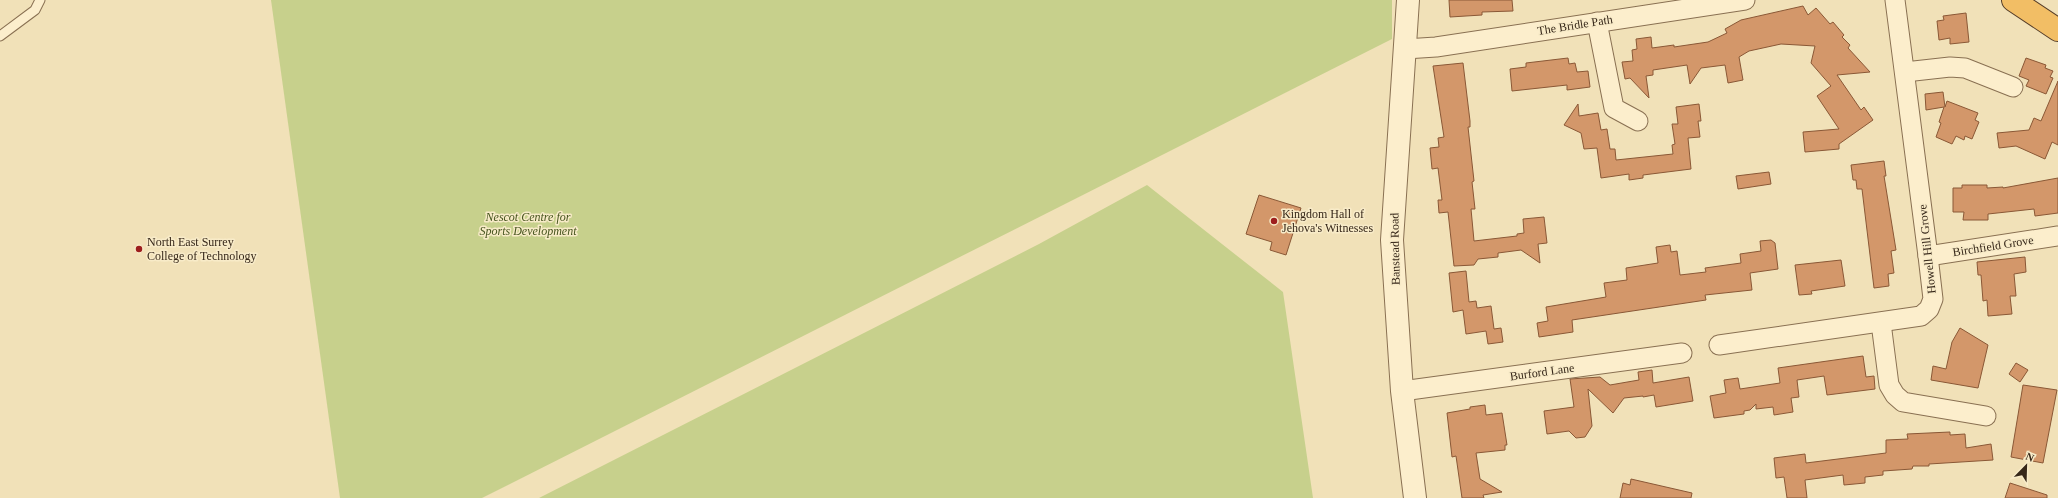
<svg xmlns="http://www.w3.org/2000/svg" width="2058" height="498" viewBox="0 0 2058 498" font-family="Georgia,serif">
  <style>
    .green { fill: #c7d08c }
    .building { fill: #d3976a; stroke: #8a5836 }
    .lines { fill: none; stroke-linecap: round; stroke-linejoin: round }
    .service-casing { stroke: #897052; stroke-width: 11 }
    .minor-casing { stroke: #897052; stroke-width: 21 }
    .tertiary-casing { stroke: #897052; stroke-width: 24 }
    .trunk-casing { stroke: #553d28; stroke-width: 24 }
    .service { stroke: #fceecc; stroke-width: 9 }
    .minor { stroke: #fceecc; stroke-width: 19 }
    .tertiary { stroke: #fceecc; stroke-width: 22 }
    .trunk { stroke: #f2be65; stroke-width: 22 }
    .poi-dot { fill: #9d1e1d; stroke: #f8ebc8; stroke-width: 1.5 }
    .labels { text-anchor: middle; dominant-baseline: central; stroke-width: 3; stroke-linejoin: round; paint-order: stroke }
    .street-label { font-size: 12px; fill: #362719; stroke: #f8ebc8 }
    .poi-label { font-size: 12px; fill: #362719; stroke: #f8ebc8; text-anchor: start }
    .park-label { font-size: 12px; font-style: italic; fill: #46541e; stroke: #f8ebc8 }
  </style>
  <rect width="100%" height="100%" fill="#f1e1b8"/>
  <g class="green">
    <path d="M 271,0 L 1392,0 L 1392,39 L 482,498 L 340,498 Z"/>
    <path d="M 1147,185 L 1283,292 L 1313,498 L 539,498 L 1039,244 Z"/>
  </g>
  <g class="building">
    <path d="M 1449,0 L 1512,0 L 1513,11 L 1482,12 L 1482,15 L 1450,17 Z"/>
    <path d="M 1803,6 L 1808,15 L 1816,8 L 1830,24 L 1833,22 L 1844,35 L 1842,37 L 1850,45 L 1848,48 L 1870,72 L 1837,75 L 1861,110 L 1864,107 L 1873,120 L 1839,144 L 1839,149 L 1805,152 L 1803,132 L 1839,129 L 1817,96 L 1831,86 L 1811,63 L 1815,46 L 1781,44 L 1749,51 L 1739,57 L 1743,80 L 1728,83 L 1725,65 L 1701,68 L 1690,84 L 1687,65 L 1653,70 L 1653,75 L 1646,76 L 1649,98 L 1630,78 L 1625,79 L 1622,62 L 1633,61 L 1632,50 L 1637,49 L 1636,39 L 1651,37 L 1652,48 L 1674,45 L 1674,47 L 1708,42 L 1727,33 L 1725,29 L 1741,20 Z"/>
    <path d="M 1966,13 L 1969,42 L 1950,44 L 1950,38 L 1939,40 L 1937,21 L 1944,20 L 1943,16 Z"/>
    <path d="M 1568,58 L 1569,64 L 1575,63 L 1577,72 L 1588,71 L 1590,87 L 1567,90 L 1567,85 L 1512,91 L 1510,69 L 1526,67 L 1526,63 Z"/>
    <path d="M 2026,58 L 2046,65 L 2045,68 L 2053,71 L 2050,77 L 2053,78 L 2046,94 L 2026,86 L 2029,80 L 2019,76 Z"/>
    <path d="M 1463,63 L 1470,121 L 1470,127 L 1468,127 L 1474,181 L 1472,182 L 1475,209 L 1471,209 L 1474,241 L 1517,236 L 1517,234 L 1524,233 L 1523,219 L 1544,217 L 1547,243 L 1538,244 L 1540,263 L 1521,250 L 1498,253 L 1498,257 L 1478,259 L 1474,265 L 1454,266 L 1448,212 L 1439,213 L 1438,200 L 1442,200 L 1438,168 L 1432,169 L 1430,148 L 1439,147 L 1438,138 L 1444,137 L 1433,66 Z"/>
    <path d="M 2058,81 L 2058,145 L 2052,142 L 2045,159 L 2016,146 L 1999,148 L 1997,133 L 2029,130 L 2034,118 L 2041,121 Z"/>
    <path d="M 1943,92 L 1945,107 L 1947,101 L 1978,113 L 1975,120 L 1979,122 L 1972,139 L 1965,136 L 1964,140 L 1956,136 L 1952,144 L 1936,137 L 1941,123 L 1939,122 L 1944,107 L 1926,110 L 1925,94 Z"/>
    <path d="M 1578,104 L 1579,116 L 1598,113 L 1601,130 L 1607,129 L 1610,149 L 1615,149 L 1616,160 L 1673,154 L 1672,145 L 1675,144 L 1672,124 L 1678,124 L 1676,107 L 1699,104 L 1701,121 L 1698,121 L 1700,137 L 1688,138 L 1691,169 L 1643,175 L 1643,178 L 1629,180 L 1629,174 L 1601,178 L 1597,148 L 1584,149 L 1581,133 L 1564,125 Z"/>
    <path d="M 1884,161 L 1886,176 L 1884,176 L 1896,250 L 1891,251 L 1894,273 L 1888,274 L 1889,286 L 1874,288 L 1862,189 L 1857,189 L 1856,180 L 1853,180 L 1851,165 Z"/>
    <path d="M 1769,172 L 1771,184 L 1738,189 L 1736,176 Z"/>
    <path d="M 2058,178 L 2058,213 L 2035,216 L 2034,209 L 1988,214 L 1988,220 L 1963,220 L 1964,212 L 1953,212 L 1953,188 L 1962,188 L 1962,185 L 1987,185 L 1987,188 L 2003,187 L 2003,188 Z"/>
    <path d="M 1259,195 L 1301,208 L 1286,255 L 1270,250 L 1272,242 L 1246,234 Z"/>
    <path d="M 1771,240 L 1775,243 L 1778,269 L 1750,273 L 1752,290 L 1705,295 L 1706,300 L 1572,320 L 1573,332 L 1539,337 L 1537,323 L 1548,321 L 1546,307 L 1606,297 L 1604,283 L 1627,280 L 1626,268 L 1658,263 L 1656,247 L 1670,245 L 1671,252 L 1677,251 L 1680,275 L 1706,272 L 1705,268 L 1741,263 L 1740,254 L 1761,251 L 1760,241 Z"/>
    <path d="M 2025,257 L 2026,272 L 2014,274 L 2016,296 L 2010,296 L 2012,314 L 1988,316 L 1987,300 L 1983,301 L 1981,275 L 1978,275 L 1977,262 Z"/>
    <path d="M 1841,260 L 1845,286 L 1811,291 L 1812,294 L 1799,295 L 1795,265 Z"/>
    <path d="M 1466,271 L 1469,302 L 1476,301 L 1477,308 L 1491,306 L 1494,329 L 1501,328 L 1503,342 L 1488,344 L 1486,331 L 1466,334 L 1463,310 L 1453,312 L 1449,273 Z"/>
    <path d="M 1960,328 L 1988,345 L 1978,388 L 1931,380 L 1933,366 L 1946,369 L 1952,342 Z"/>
    <path d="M 1863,356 L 1866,377 L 1874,376 L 1875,389 L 1827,395 L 1824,376 L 1797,380 L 1799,397 L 1791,398 L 1793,412 L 1774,415 L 1773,407 L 1756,409 L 1756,404 L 1750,410 L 1744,411 L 1744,414 L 1714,418 L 1710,396 L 1726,393 L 1724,380 L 1738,378 L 1740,389 L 1780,383 L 1778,368 Z"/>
    <path d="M 2016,363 L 2028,370 L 2020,382 L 2009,374 Z"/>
    <path d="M 1652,370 L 1653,383 L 1689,377 L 1693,401 L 1656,407 L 1654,395 L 1643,397 L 1643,396 L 1624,398 L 1613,413 L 1588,389 L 1592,426 L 1585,437 L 1576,438 L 1569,431 L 1547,434 L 1544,411 L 1574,407 L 1570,379 L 1600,377 L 1610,385 L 1639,380 L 1638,372 Z"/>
    <path d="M 2023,385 L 2057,390 L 2043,463 L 2011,457 Z"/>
    <path d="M 1485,405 L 1486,415 L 1502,413 L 1507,445 L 1505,445 L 1505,450 L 1476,453 L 1480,479 L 1502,492 L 1483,495 L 1484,498 L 1462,498 L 1456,456 L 1452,457 L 1447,413 L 1470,409 L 1470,407 Z"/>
    <path d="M 1950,432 L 1950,435 L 1965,434 L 1966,448 L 1991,444 L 1993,460 L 1929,464 L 1929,466 L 1913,466 L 1912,469 L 1883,471 L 1883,475 L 1865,477 L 1865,483 L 1844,485 L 1843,475 L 1805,480 L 1807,498 L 1787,498 L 1784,477 L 1776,478 L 1774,458 L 1805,454 L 1806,463 L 1886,453 L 1886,440 L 1908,439 L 1907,434 Z"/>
    <path d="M 1631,479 L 1692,493 L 1691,498 L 1620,498 L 1623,483 L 1630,485 Z"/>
    <path d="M 2010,483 L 2047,495 L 2047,498 L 2005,498 Z"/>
  </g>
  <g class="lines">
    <defs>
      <path id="service" d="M 0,36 L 35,10 L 40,0"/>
      <g id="minor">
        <path d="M 1597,22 L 1614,108 L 1638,121"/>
        <path d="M 1405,49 L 1436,47 L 1745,0"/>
        <path d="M 1905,72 L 1950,67 L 1965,68 L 2013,87"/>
        <path d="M 1928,256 L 2058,236"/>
        <path d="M 1881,323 L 1889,385 L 1895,395 L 1903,402 L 1986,416"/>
        <path d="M 1719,345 L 1921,316 L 1929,309 L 1933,299 L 1928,256 L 1895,0"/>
        <path d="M 1402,391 L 1682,353"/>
      </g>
      <path id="tertiary" d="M 1408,0 L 1392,240 L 1402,391 L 1415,498"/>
      <path id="trunk" d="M 2013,0 L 2058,30"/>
    </defs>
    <use href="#service" class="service-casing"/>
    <use href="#minor" class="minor-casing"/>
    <use href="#tertiary" class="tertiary-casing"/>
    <use href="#trunk" class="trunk-casing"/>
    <use href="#service" class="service"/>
    <use href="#minor" class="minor"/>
    <use href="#tertiary" class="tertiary"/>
    <use href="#trunk" class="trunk"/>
  </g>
  <g class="poi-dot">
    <circle cx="1274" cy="221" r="4"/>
    <circle cx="139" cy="249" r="4"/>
  </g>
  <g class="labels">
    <g class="street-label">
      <text transform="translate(1575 25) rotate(-9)">The Bridle Path</text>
      <text transform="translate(1993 246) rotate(-9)">Birchfield Grove</text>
      <text transform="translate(1395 249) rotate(-91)">Banstead Road</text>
      <text transform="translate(1927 249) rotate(-96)">Howell Hill Grove</text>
      <text transform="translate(1542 372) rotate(-8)">Burford Lane</text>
    </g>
    <g class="poi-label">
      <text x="1282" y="214">Kingdom Hall of<tspan x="1282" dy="14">Jehova's Witnesses</tspan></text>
      <text x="147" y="242">North East Surrey<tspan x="147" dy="14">College of Technology</tspan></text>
    </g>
    <g class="park-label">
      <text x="528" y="217">Nescot Centre for<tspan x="528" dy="14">Sports Development</tspan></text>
    </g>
  </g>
  <g transform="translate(2026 466) rotate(23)" stroke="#f8ebc8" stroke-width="3" paint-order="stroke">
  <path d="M0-3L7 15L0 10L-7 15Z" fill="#362719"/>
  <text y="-6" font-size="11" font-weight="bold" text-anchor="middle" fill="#362719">N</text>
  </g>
</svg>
